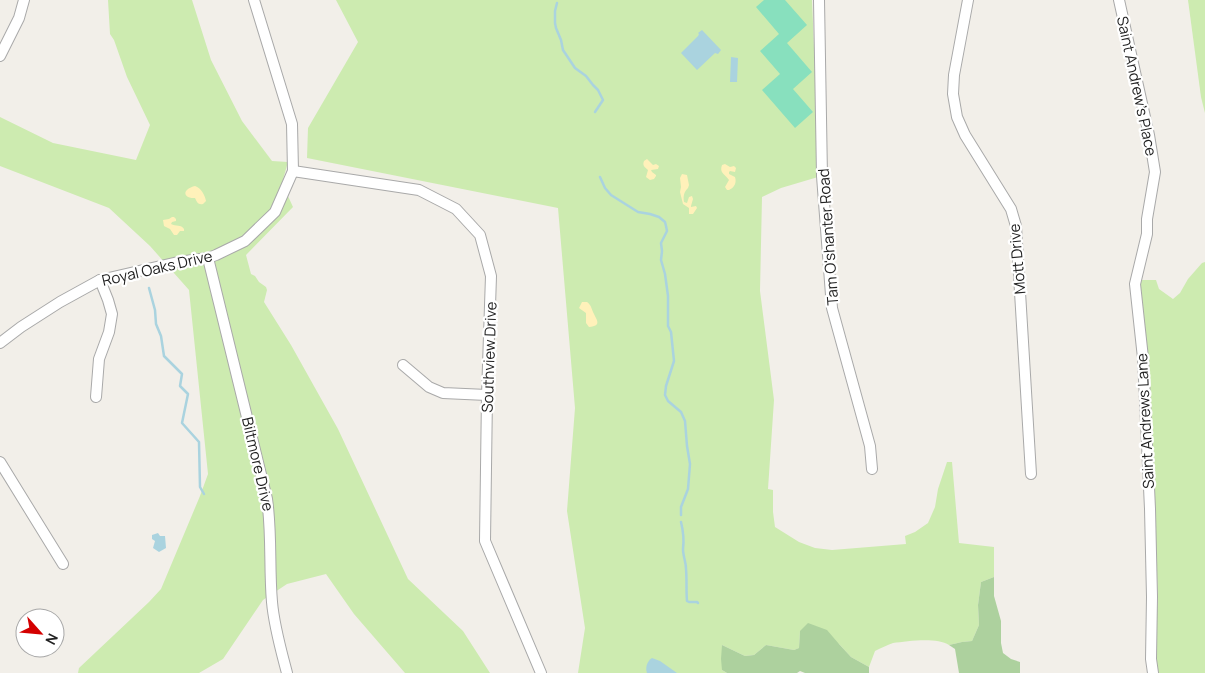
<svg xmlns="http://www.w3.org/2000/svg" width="1205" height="673" viewBox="0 0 1205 673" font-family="Manrope,sans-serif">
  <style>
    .grass { fill: #cdebb0 }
    .forest { fill: #add19e }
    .sand { fill: #fff1ba }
    .pitch { fill: #88e0be }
    .water { fill: #aad3df }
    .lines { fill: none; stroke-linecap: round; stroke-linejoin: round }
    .stream { stroke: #aad3df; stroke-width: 2.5 }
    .street-casing { stroke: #a9a9a9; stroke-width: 12 }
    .street { stroke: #fff; stroke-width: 10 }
    .labels { text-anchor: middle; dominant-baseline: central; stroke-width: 4.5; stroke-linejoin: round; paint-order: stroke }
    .street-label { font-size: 15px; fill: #222; stroke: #fff }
  </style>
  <rect width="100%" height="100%" fill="#f2efe9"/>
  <g class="grass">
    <path d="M 108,0 L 192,0 L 211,60 L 242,121 L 272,161 L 288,162 L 282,183 L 293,207 L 246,255 L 251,274 L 255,276 L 259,282 L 266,287 L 267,290 L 264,302 L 291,345 L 338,429 L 408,579 L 463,631 L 490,673 L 405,673 L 354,614 L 326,574 L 287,584 L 263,600 L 223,659 L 199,673 L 78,673 L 79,668 L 149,602 L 161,589 L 200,496 L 208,474 L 189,290 L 150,246 L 109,208 L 0,166 L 0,117 L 53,143 L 136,160 L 150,125 L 127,77 L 114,40 L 110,34 Z"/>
    <path d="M 336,0 L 812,0 L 816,95 L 818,177 L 781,188 L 762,197 L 760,291 L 774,400 L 768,489 L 773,490 L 773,512 L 775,527 L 799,542 L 815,548 L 832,550 L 906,544 L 905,536 L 915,532 L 928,523 L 935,507 L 938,489 L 947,462 L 952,462 L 959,543 L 994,547 L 994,577 L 981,582 L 978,605 L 979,625 L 972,641 L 962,642 L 949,645 C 937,637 908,641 893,643 C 887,645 881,648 875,651 L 869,667 L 851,657 L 839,644 L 800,631 L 799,648 L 794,650 L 766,645 L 754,655 L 745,656 L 722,645 L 722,670 L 727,673 L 578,673 L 585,628 L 567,511 L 575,408 L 558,208 L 307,158 L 308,128 L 358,42 Z"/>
    <path d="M 1188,0 L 1205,0 L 1205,113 L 1201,97 Z"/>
    <path d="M 1205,262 L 1205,673 L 1157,673 L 1155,632 L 1158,600 L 1156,545 L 1145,332 L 1140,280 L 1156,280 L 1159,289 L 1173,299 L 1180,293 L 1188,279 L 1202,263 Z"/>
  </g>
  <g class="forest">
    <path d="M 994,577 L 994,596 L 1001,621 L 1001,643 L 1003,653 L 1011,659 L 1020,662 L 1020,673 L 959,673 L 955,649 L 949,645 L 962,642 L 972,641 L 979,625 L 978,605 L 981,582 Z"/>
    <path d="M 808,623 L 827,630 L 839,644 L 851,657 L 869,667 L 869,673 L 805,673 L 800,671 L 797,673 L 727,673 L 722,670 L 721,659 L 722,645 L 745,656 L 754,655 L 766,645 L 794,650 L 799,648 L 800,631 Z"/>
  </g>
  <g class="sand">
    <path d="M 647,159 L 653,165 L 656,164 L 659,166 L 658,169 L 651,170 L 652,172 L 656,175 L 656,176 L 654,179 L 650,180 L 646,177 L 648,170 C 645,167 642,166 644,161 Z"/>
    <path d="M 725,164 L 730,167 L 734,166 L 736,168 L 735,172 L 730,171 L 729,172 L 729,174 L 735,177 C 737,183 734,188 729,190 L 727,190 L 725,187 L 729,180 C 725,174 719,173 722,165 Z"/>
    <path d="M 682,174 L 687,175 L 689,185 L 688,188 C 684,192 683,196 684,202 L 687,203 L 689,197 L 692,196 L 693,199 L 691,206 L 691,207 L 696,206 L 697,208 L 693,214 L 689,214 L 689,208 L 683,204 L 680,192 L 681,187 L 680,178 Z"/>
    <path d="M 195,186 C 201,188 205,195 206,201 L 203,204 C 198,205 197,202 195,198 C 193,198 190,198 188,197 C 181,192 190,187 195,186 Z"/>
    <path d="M 172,217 L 174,217 L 176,219 L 176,221 L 172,222 L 171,224 C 176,227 181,224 184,229 L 184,231 L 180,231 L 177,235 L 174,235 L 170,229 L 164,226 L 163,220 L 169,219 Z"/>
    <path d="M 582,302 L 587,302 C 591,305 591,307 593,312 C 596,319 603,326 589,327 L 586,323 L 586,313 L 579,308 Z"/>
  </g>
  <path class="pitch" d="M 764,0 L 785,0 L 807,25 L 787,43 L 812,72 L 793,89 L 813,112 L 795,128 L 762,90 L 780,74 L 760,51 L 779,34 L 756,7 Z"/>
  <g class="water">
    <path d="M 702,30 L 721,50 L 718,54 L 715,53 L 697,70 L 681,53 L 698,36 L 699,34 L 698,33 Z"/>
    <path d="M 731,57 L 738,58 L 737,82 L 730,82 Z"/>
    <path d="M 158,533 L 160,536 L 165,536 L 166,548 L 159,552 L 153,548 L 155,541 L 152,539 L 152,535 Z"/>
    <path d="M 652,658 L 660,661 L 677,673 L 647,673 C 645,668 647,661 652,658 Z"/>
  </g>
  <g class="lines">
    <g class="stream">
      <path d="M 557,3 L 555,11 L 555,23 L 556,28 L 561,40 L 563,50 L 575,68 L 586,76 L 593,85 L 598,90 L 603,100 L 595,112"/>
      <path d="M 600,177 L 605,188 L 611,195 L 638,212 L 650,214 L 659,217 L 665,222 L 666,226 L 667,231 L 661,243 L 662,251 L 661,260 L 665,274 L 668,296 L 668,326 L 671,332 L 674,361 L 666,386 L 665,395 L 668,401 L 681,412 L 685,421 L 687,446 L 690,464 L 688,489 L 681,507 L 681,515"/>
      <path d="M 149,288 L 155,310 L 156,324 L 161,336 L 164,356 L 182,374 L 180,386 L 188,394 L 182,423 L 199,442 L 200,487 L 204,494"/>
      <path d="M 681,522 C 683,530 684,541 683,549 C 683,556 686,562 686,569 C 687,580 686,590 687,601 L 689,602 L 697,602 L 698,603"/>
    </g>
    <defs>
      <g id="street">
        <path d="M 819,0 L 822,176 L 832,308 L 870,446 L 872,469"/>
        <path d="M 968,0 L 954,75 L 953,94 L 957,117 L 965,135 L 1011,209 L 1016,226 L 1031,474"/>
        <path d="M 1119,0 L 1149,135 L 1155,172 L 1147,219 L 1147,234 L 1135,284 L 1143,358 L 1150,509 L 1152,597 L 1151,659 L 1153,673"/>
        <path d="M 0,56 L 19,18 L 24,0"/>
        <path d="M 293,171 L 419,190 L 456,209 L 480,235 L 491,276 L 487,395 L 485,541 L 541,673"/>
        <path d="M 208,258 L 267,499 C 272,533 269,568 272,602 C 274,626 281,650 287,673"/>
        <path d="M 0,343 L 21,327 L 60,302 L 100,280 L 178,262 L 208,258 L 216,255 L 245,241 L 275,212 L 293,171 L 292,124 L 254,0"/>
        <path d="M 403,365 L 429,387 L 443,393 L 487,395"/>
        <path d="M 96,397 L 99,359 L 109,332 L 112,314 L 108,300 L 100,280"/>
        <path d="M 0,462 L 63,564"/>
      </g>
    </defs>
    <use href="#street" class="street-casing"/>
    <use href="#street" class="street"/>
  </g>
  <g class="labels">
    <g class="street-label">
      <text transform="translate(1137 86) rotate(78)">Saint Andrew's Place</text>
      <text transform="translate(828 237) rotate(-94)">Tam O'shanter Road</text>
      <text transform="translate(1017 259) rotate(-95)">Mott Drive</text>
      <text transform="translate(157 268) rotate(-13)">Royal Oaks Drive</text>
      <text transform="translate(489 357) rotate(-88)">Southview Drive</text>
      <text transform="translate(1145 421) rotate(-93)">Saint Andrews Lane</text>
      <text transform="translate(258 464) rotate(77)">Biltmore Drive</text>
    </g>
  </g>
  <g transform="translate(40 633) rotate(117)"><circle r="24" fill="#ffffff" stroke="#a7a7a7"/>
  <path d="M0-4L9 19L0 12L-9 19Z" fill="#d40000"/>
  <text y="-8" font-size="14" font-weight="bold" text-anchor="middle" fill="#222222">N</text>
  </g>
</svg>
